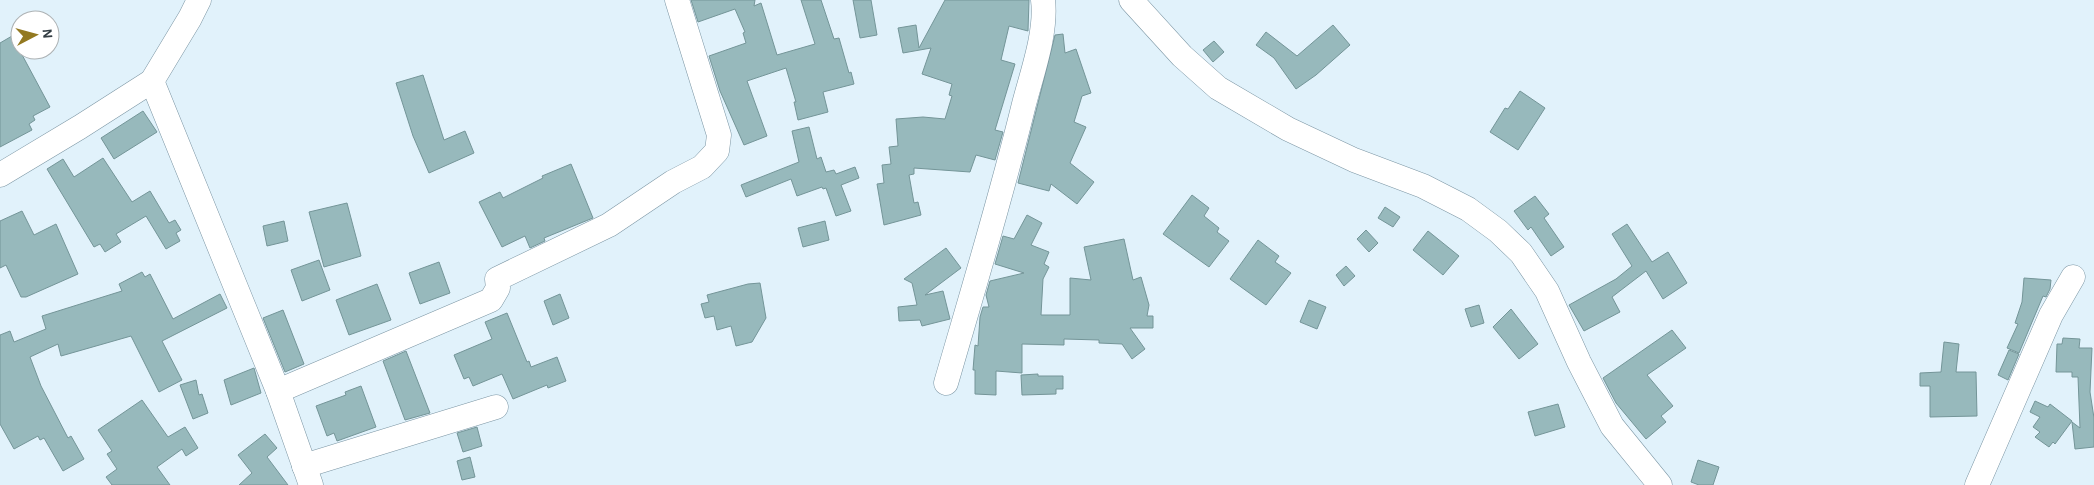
<svg xmlns="http://www.w3.org/2000/svg" width="2094" height="485" viewBox="0 0 2094 485" font-family="'Alegreya Sans',sans-serif">
  <style>
    .building { fill: #97b9bc; stroke: #749598 }
    .lines { fill: none; stroke-linecap: round; stroke-linejoin: round }
    .minor-casing { stroke: #7c96a4; stroke-width: 25 }
    .minor { stroke: #fff; stroke-width: 24 }
  </style>
  <rect width="100%" height="100%" fill="#e1f2fb"/>
  <g class="building">
    <path d="M 691,0 L 755,0 L 754,6 L 761,3 L 777,55 L 815,44 L 801,0 L 821,0 L 834,39 L 839,38 L 849,73 L 851,72 L 854,84 L 823,92 L 828,112 L 798,120 L 794,102 L 796,102 L 786,68 L 747,81 L 767,136 L 744,145 L 720,91 L 709,56 L 746,43 L 743,33 L 745,32 L 735,9 L 698,22 Z"/>
    <path d="M 853,0 L 871,0 L 877,35 L 860,38 Z"/>
    <path d="M 945,0 L 1029,0 L 1028,31 L 1009,26 L 1001,60 L 1015,64 L 995,130 L 1003,132 L 995,160 L 976,155 L 970,172 L 914,168 L 914,174 L 909,175 L 914,203 L 918,202 L 921,215 L 884,225 L 877,184 L 884,183 L 882,165 L 891,164 L 889,147 L 898,146 L 896,119 L 923,117 L 945,119 L 952,96 L 949,95 L 952,84 L 922,74 L 931,48 L 903,53 L 898,28 L 916,25 L 919,48 Z"/>
    <path d="M 1333,25 L 1350,45 L 1316,75 L 1296,89 L 1274,58 L 1256,45 L 1266,32 L 1297,56 Z"/>
    <path d="M 1063,34 L 1065,53 L 1076,49 L 1091,93 L 1082,96 L 1074,122 L 1086,127 L 1070,163 L 1094,182 L 1077,204 L 1051,184 L 1049,191 L 1018,183 L 1055,35 Z"/>
    <path d="M 12,36 L 50,107 L 33,116 L 35,120 L 29,124 L 32,130 L 0,147 L 0,43 Z"/>
    <path d="M 1214,41 L 1224,52 L 1213,62 L 1203,50 Z"/>
    <path d="M 423,75 L 444,140 L 465,131 L 474,153 L 429,173 L 413,136 L 396,83 Z"/>
    <path d="M 1520,91 L 1545,108 L 1518,150 L 1490,132 L 1505,108 L 1508,109 Z"/>
    <path d="M 143,111 L 157,132 L 114,159 L 101,138 Z"/>
    <path d="M 809,127 L 817,159 L 821,157 L 826,172 L 834,170 L 836,174 L 855,167 L 859,178 L 841,185 L 851,211 L 836,216 L 826,188 L 823,189 L 822,187 L 797,196 L 791,179 L 746,197 L 741,185 L 799,162 L 792,131 Z"/>
    <path d="M 103,158 L 132,202 L 150,191 L 169,223 L 175,220 L 181,230 L 176,233 L 180,241 L 166,249 L 146,216 L 116,234 L 121,242 L 105,252 L 100,244 L 94,247 L 47,169 L 63,159 L 74,177 Z"/>
    <path d="M 571,164 L 593,218 L 544,238 L 545,241 L 530,248 L 525,236 L 502,247 L 479,202 L 500,192 L 503,198 L 543,178 L 542,176 Z"/>
    <path d="M 1192,195 L 1209,208 L 1204,216 L 1219,228 L 1217,232 L 1229,241 L 1209,267 L 1163,234 Z"/>
    <path d="M 1535,196 L 1549,214 L 1544,218 L 1564,247 L 1551,256 L 1531,227 L 1528,230 L 1514,211 Z"/>
    <path d="M 347,203 L 361,256 L 324,267 L 309,212 Z"/>
    <path d="M 1385,207 L 1400,217 L 1393,227 L 1378,218 Z"/>
    <path d="M 22,211 L 34,235 L 56,224 L 78,274 L 26,297 L 21,297 L 6,265 L 0,268 L 0,221 Z"/>
    <path d="M 1027,215 L 1042,223 L 1031,245 L 1049,252 L 1044,264 L 1049,267 L 1043,279 L 1041,315 L 1070,315 L 1070,278 L 1091,280 L 1084,247 L 1124,239 L 1133,280 L 1141,277 L 1149,305 L 1147,316 L 1153,316 L 1153,328 L 1130,328 L 1145,349 L 1132,359 L 1122,344 L 1099,343 L 1099,340 L 1064,339 L 1064,345 L 1022,344 L 1022,373 L 996,371 L 996,395 L 975,394 L 975,370 L 973,370 L 975,345 L 978,346 L 980,317 L 983,307 L 989,307 L 986,295 L 990,281 L 1024,273 L 995,264 L 1003,236 L 1014,239 Z"/>
    <path d="M 284,221 L 288,241 L 267,246 L 263,226 Z"/>
    <path d="M 825,221 L 829,240 L 803,247 L 798,228 Z"/>
    <path d="M 1627,224 L 1652,262 L 1668,252 L 1687,283 L 1663,299 L 1646,271 L 1612,297 L 1620,312 L 1584,331 L 1569,305 L 1616,279 L 1632,266 L 1612,234 Z"/>
    <path d="M 1366,230 L 1378,243 L 1369,252 L 1357,239 Z"/>
    <path d="M 1428,231 L 1459,256 L 1443,275 L 1413,250 Z"/>
    <path d="M 1258,240 L 1279,256 L 1275,262 L 1291,273 L 1266,305 L 1230,279 Z"/>
    <path d="M 946,248 L 961,268 L 925,295 L 943,291 L 950,319 L 922,326 L 920,320 L 899,321 L 898,307 L 917,305 L 912,283 L 904,279 Z"/>
    <path d="M 319,260 L 330,290 L 302,301 L 291,270 Z"/>
    <path d="M 439,262 L 450,293 L 420,304 L 409,273 Z"/>
    <path d="M 1346,266 L 1355,276 L 1344,286 L 1336,275 Z"/>
    <path d="M 142,272 L 145,277 L 150,274 L 173,319 L 220,294 L 227,308 L 162,341 L 182,380 L 159,392 L 131,336 L 61,356 L 58,344 L 30,357 L 41,386 L 68,438 L 71,436 L 84,459 L 63,471 L 44,438 L 40,440 L 38,436 L 14,449 L 0,424 L 0,335 L 10,331 L 14,342 L 46,329 L 42,316 L 122,291 L 119,284 Z"/>
    <path d="M 2024,278 L 2051,280 L 2050,289 L 2046,297 L 2043,296 L 2019,353 L 2007,348 L 2018,324 L 2015,323 L 2022,302 Z"/>
    <path d="M 760,283 L 766,318 L 752,342 L 736,346 L 731,326 L 717,330 L 714,316 L 705,318 L 701,304 L 709,302 L 707,295 L 748,284 Z"/>
    <path d="M 377,284 L 391,320 L 349,335 L 336,300 Z"/>
    <path d="M 560,294 L 569,318 L 553,325 L 544,301 Z"/>
    <path d="M 1309,300 L 1326,307 L 1317,329 L 1300,322 Z"/>
    <path d="M 1479,305 L 1484,323 L 1471,327 L 1465,309 Z"/>
    <path d="M 1511,309 L 1538,344 L 1519,359 L 1493,327 Z"/>
    <path d="M 283,310 L 304,364 L 285,372 L 263,318 Z"/>
    <path d="M 507,313 L 527,362 L 529,361 L 531,367 L 557,357 L 566,381 L 548,388 L 547,385 L 513,399 L 502,374 L 473,386 L 469,377 L 464,379 L 454,355 L 492,339 L 485,322 Z"/>
    <path d="M 1672,330 L 1686,348 L 1647,375 L 1673,406 L 1661,416 L 1666,422 L 1646,439 L 1616,403 L 1603,378 Z"/>
    <path d="M 2063,338 L 2080,339 L 2079,348 L 2092,348 L 2090,392 L 2094,418 L 2094,447 L 2075,449 L 2072,422 L 2080,428 L 2078,377 L 2072,377 L 2072,372 L 2056,372 L 2057,344 L 2062,344 Z"/>
    <path d="M 1944,342 L 1959,344 L 1956,372 L 1976,372 L 1977,416 L 1930,417 L 1930,386 L 1920,386 L 1920,373 L 1941,372 Z"/>
    <path d="M 2009,350 L 2019,354 L 2008,380 L 1998,375 Z"/>
    <path d="M 406,351 L 430,413 L 405,420 L 383,361 Z"/>
    <path d="M 254,368 L 261,393 L 231,405 L 224,380 Z"/>
    <path d="M 1038,374 L 1038,376 L 1063,376 L 1063,389 L 1056,389 L 1056,394 L 1022,395 L 1021,375 Z"/>
    <path d="M 196,380 L 199,395 L 202,394 L 208,413 L 193,419 L 180,385 Z"/>
    <path d="M 361,386 L 376,427 L 337,441 L 334,433 L 327,436 L 316,406 L 346,395 L 345,392 Z"/>
    <path d="M 142,400 L 168,437 L 185,427 L 198,448 L 186,456 L 182,449 L 157,467 L 170,485 L 112,485 L 106,477 L 117,469 L 107,454 L 112,451 L 98,430 Z"/>
    <path d="M 2035,401 L 2048,407 L 2050,404 L 2072,421 L 2055,444 L 2053,442 L 2049,447 L 2035,437 L 2040,432 L 2033,427 L 2040,417 L 2030,412 Z"/>
    <path d="M 1558,404 L 1565,427 L 1535,436 L 1528,412 Z"/>
    <path d="M 477,427 L 482,446 L 463,452 L 457,433 Z"/>
    <path d="M 265,434 L 277,448 L 267,457 L 288,485 L 239,485 L 252,473 L 238,455 Z"/>
    <path d="M 470,457 L 475,477 L 462,480 L 457,461 Z"/>
    <path d="M 1698,460 L 1719,467 L 1713,485 L 1699,485 L 1691,482 Z"/>
  </g>
  <g class="lines">
    <defs>
      <g id="minor">
        <path d="M 1131,0 L 1182,56 L 1218,88 L 1288,129 L 1354,160 L 1423,186 L 1468,209 L 1498,231 L 1521,253 L 1547,291 L 1579,362 L 1612,426 L 1660,485"/>
        <path d="M 152,81 L 278,391 L 311,485"/>
        <path d="M 0,175 L 80,127 L 152,81 L 190,18 L 199,0"/>
        <path d="M 946,383 C 973,290 1001,198 1024,104 C 1032,73 1047,32 1043,0"/>
        <path d="M 278,391 L 491,300 L 498,288 L 497,279 L 609,225 L 673,182 L 702,167 L 717,151 L 719,135 L 677,0"/>
        <path d="M 304,466 L 496,407"/>
        <path d="M 1977,485 L 2051,315 L 2073,277"/>
      </g>
    </defs>
    <use href="#minor" class="minor-casing"/>
    <use href="#minor" class="minor"/>
  </g>
  <g transform="translate(35 35) rotate(84)"><circle r="24" fill="#ffffff" stroke="#adb2b4"/>
  <path d="M0-4L9 19L0 12L-9 19Z" fill="#937920"/>
  <text y="-8" font-size="14" font-weight="bold" text-anchor="middle" fill="#333e44">N</text>
  </g>
</svg>
